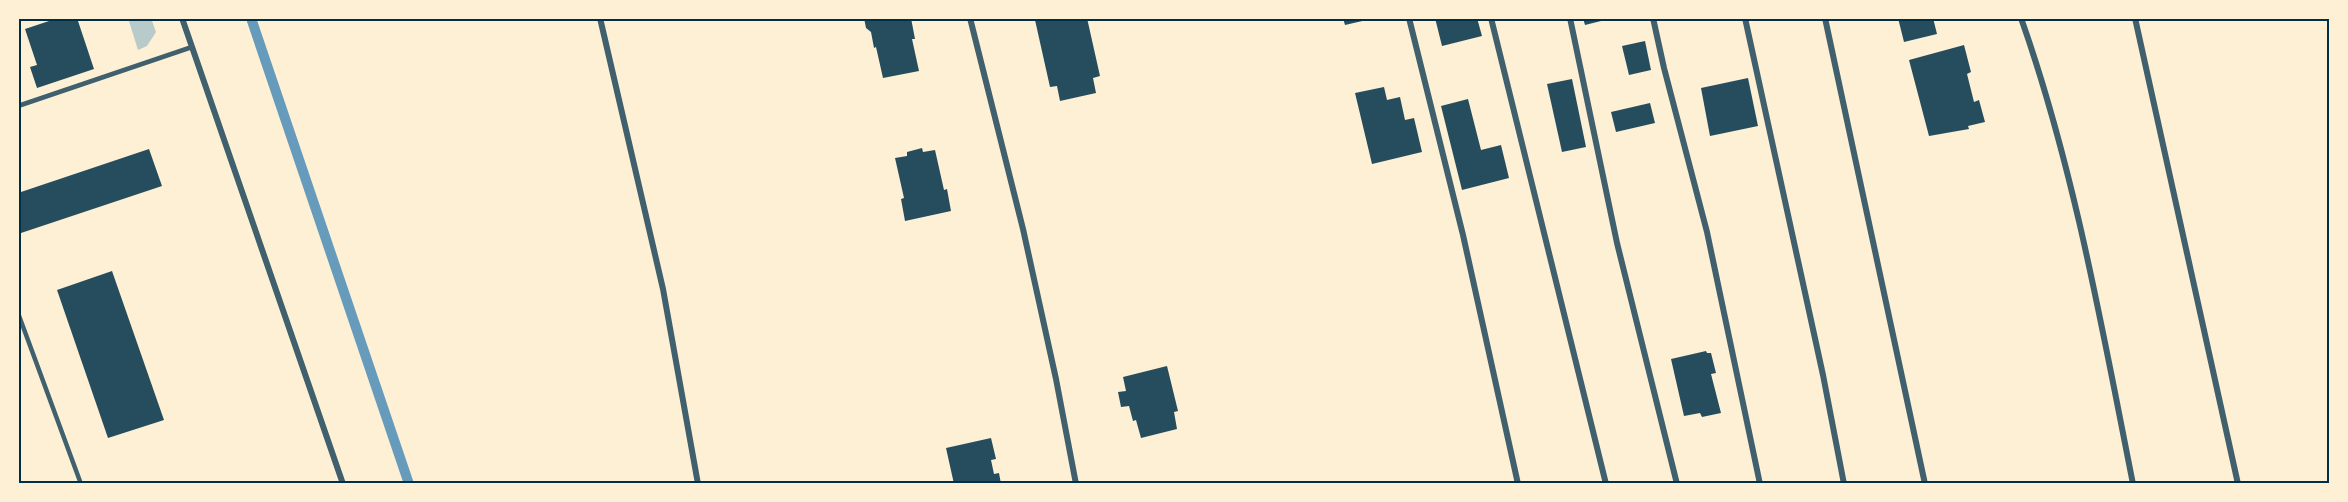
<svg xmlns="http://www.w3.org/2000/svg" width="2348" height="502" viewBox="0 0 2348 502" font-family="'Libre Baskerville',serif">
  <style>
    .green { fill: #b9caca }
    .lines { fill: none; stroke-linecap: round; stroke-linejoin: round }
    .stream { stroke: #669bbc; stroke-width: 10 }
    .building { fill: #264d5e }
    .service { stroke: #3f606c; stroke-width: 4.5 }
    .minor { stroke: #3f606c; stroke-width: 6 }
    .neatline { fill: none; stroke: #003049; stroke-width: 2 }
  </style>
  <rect width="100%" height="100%" fill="#fdf0d5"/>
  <path class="green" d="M 128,18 L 151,18 L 156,32 L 147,46 L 138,50 Z"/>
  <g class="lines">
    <path class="stream" d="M 251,18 L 409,484"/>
  </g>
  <g class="building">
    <path d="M 58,18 L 77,18 L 94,69 L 37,88 L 30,67 L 37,65 L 25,29 Z"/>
    <path d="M 864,18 L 911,18 L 915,39 L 912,39 L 919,71 L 883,78 L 876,47 L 874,48 L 871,32 L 866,28 Z"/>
    <path d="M 1043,18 L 1087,18 L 1100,76 L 1093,78 L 1096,93 L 1060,101 L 1057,86 L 1050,87 L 1035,20 Z"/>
    <path d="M 1343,18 L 1371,18 L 1371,19 L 1345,25 Z"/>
    <path d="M 1435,18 L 1477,18 L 1482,36 L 1442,46 Z"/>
    <path d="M 1583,18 L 1609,18 L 1609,19 L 1585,25 Z"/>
    <path d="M 1898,18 L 1933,18 L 1937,34 L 1904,42 Z"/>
    <path d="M 1645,41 L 1651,70 L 1629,75 L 1622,46 Z"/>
    <path d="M 1964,45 L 1971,72 L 1967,74 L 1974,102 L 1979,100 L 1985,122 L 1968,126 L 1969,129 L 1929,136 L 1909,60 Z"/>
    <path d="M 1748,78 L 1758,126 L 1710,136 L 1701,88 Z"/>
    <path d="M 1572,79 L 1586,147 L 1562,152 L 1547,84 Z"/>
    <path d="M 1384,87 L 1387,100 L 1400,97 L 1405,120 L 1414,118 L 1422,152 L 1372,164 L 1355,93 Z"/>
    <path d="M 1468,99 L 1481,150 L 1501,145 L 1509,178 L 1462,190 L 1441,106 Z"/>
    <path d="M 1650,103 L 1655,123 L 1616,132 L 1611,112 Z"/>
    <path d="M 922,148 L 923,152 L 935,150 L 944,190 L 947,189 L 951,211 L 905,221 L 901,199 L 904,198 L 895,158 L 907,156 L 907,152 Z"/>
    <path d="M 149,149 L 162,186 L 18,234 L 18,193 Z"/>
    <path d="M 112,271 L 164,420 L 108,438 L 57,290 Z"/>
    <path d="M 1706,351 L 1707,353 L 1711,353 L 1716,373 L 1711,374 L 1721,413 L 1702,417 L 1700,413 L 1684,416 L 1671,359 Z"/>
    <path d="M 1167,366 L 1178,411 L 1174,412 L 1177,429 L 1141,438 L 1136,420 L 1133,421 L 1129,406 L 1121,407 L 1118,392 L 1126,391 L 1123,377 Z"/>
    <path d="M 991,438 L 996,459 L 991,460 L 994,474 L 999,473 L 1001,484 L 954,484 L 946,448 Z"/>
  </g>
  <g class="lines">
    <g class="service">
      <path d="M 18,106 L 192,47"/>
      <path d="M 18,313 L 81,484"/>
    </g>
    <g class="minor">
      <path d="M 182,18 L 343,484"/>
      <path d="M 600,18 L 663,289 L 698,484"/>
      <path d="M 970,18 L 1023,229 L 1056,379 L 1076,484"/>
      <path d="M 1409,18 L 1463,235 L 1518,484"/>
      <path d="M 1491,18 L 1606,484"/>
      <path d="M 1570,18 L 1617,243 L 1677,484"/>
      <path d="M 1653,18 L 1664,68 L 1707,232 L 1760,484"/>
      <path d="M 1745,18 L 1823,375 L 1844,484"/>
      <path d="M 1825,18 L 1925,484"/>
      <path d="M 2021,18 C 2074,168 2102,328 2133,484"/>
      <path d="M 2135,18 L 2238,484"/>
    </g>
  </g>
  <rect width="2348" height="502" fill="none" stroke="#fdf0d5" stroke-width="39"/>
  <rect x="20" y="20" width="2308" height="462" class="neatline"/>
</svg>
